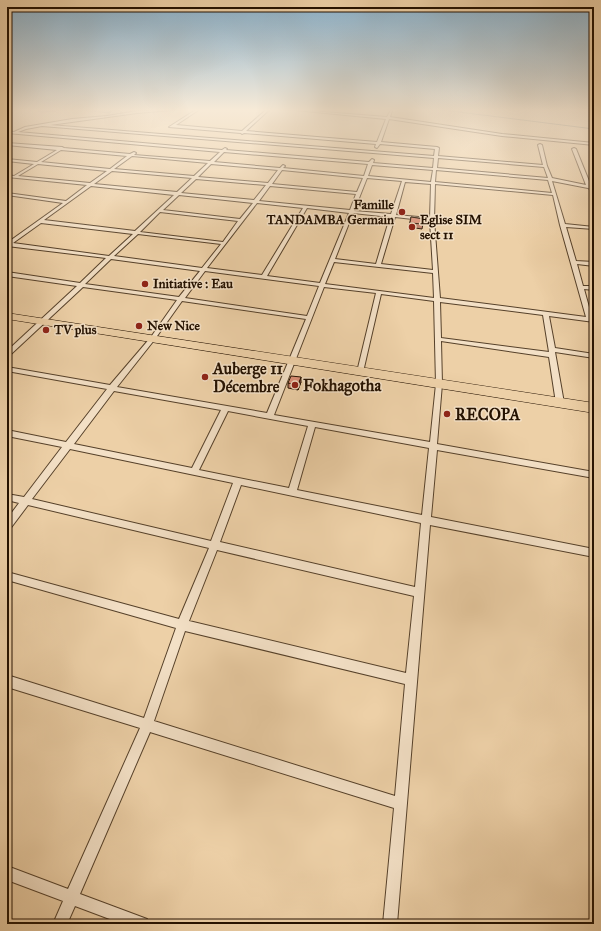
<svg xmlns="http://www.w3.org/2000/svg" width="601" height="931" viewBox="0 0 601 931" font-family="'IM FELL Great Primer',serif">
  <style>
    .water { fill: #9bb5b1; stroke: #6b736a }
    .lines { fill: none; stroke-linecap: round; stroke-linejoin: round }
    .stream { stroke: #6b736a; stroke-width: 1 }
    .street-casing { stroke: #56412a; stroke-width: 2 }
    .highway-casing { stroke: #241100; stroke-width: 1 }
    .street { fill: #f3e0c6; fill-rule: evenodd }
    .highway { fill: #edd0a7; fill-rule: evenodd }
    .wall { fill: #bd7b67; stroke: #241100 }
    .shaded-wall { fill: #9a6454; stroke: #241100 }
    .building { fill: #dc8f78; stroke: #241100 }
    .poi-dot { fill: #8f2418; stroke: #f3e0c6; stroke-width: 1.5 }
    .labels { text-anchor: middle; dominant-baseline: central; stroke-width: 3; stroke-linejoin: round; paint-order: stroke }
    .far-poi-label { font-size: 13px; font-weight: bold; fill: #241100; stroke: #f3e0c6; text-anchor: start }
    .poi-label { font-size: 16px; font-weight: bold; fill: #241100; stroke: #f3e0c6; text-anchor: start }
  </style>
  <rect width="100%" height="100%" fill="#edd0a7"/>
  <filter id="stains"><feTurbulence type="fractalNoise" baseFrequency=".005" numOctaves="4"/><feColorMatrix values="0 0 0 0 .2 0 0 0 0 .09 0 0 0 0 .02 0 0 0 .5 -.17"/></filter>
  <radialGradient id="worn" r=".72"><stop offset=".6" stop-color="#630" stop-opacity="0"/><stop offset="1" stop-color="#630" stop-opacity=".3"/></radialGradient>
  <path class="water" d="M 38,109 L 112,109 L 110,113 L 73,109 L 42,112 L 38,111 Z"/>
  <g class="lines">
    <path class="stream" d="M 435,109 L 594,129"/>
    <defs>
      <path id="street" d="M 170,109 L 183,109 L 137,113 L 50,125 L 434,156 L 435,149 L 380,144 L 377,148 L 375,147 L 376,144 L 244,133 L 242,134 L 241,133 L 169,127 L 197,109 L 200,109 L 176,125 L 242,131 L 267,109 L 270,109 L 246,131 L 377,142 L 386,119 L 285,109 L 387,117 L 391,110 L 392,111 L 390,117 L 502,134 L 594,143 L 594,145 L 502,136 L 389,119 L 381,142 L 437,147 L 439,148 L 438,156 L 543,165 L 538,145 L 540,144 L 542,145 L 547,166 L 552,178 L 586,185 L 572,149 L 574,148 L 576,149 L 591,186 L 594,189 L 594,192 L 588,188 L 552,181 L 565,224 L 594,227 L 594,229 L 566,227 L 576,261 L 594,262 L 594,266 L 577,264 L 583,286 L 594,286 L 594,290 L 584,289 L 592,318 L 594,318 L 594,322 L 549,316 L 555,348 L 594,354 L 594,358 L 555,352 L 564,403 L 563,405 L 560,405 L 556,403 L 549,357 L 441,341 L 442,384 L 437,444 L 594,472 L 594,478 L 437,450 L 431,517 L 594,549 L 594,557 L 430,525 L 397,924 L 383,924 L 394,808 L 150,732 L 80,894 L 147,919 L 149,924 L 123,924 L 75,906 L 67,924 L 53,924 L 63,901 L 7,880 L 7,866 L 68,889 L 140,728 L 7,687 L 7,675 L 144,718 L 176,628 L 7,580 L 7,572 L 179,619 L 209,548 L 28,505 L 10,529 L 7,530 L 7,519 L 19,503 L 7,500 L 7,494 L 24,497 L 62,447 L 7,436 L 7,430 L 66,442 L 107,389 L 7,371 L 7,367 L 110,385 L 151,337 L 177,300 L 83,287 L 9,356 L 7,357 L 7,351 L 77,286 L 7,276 L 7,272 L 80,283 L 106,258 L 7,246 L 7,243 L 63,203 L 7,195 L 7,193 L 66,201 L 87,185 L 7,177 L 7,175 L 14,176 L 34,164 L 7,161 L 7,159 L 37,162 L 57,150 L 7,145 L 7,143 L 62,147 L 64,148 L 130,154 L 134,152 L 136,153 L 134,155 L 210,161 L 220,152 L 7,133 L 7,131 L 14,132 L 25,127 L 72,119 L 107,116 L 137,111 ZM 42,126 L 434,158 L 433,168 L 373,163 L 374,160 L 372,159 L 369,162 L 226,150 L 227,149 L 225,148 L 222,150 L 18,132 L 26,129 ZM 61,150 L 127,156 L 110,169 L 41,162 ZM 224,152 L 368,164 L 364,176 L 283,168 L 285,166 L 283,165 L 280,168 L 214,162 ZM 132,156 L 208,163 L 194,176 L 114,169 ZM 438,158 L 544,167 L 548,178 L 437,168 ZM 38,164 L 107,171 L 90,183 L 18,176 ZM 211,164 L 278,170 L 268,183 L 198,177 ZM 372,165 L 433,170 L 431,182 L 368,176 ZM 282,170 L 363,178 L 357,192 L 272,184 ZM 436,170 L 548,180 L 552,193 L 435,182 ZM 112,171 L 192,178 L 177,192 L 94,184 ZM 367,178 L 402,181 L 391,214 L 354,211 ZM 196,179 L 266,185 L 254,200 L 181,193 ZM 405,182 L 431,184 L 430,218 L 396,215 ZM 435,184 L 553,195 L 560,225 L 586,317 L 440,298 L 434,220 ZM 91,186 L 174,195 L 135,231 L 44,220 ZM 270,186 L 356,194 L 350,210 L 259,201 ZM 179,195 L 253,203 L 240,219 L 163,210 ZM 257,203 L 303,208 L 262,275 L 207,268 ZM 307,208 L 349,213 L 320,283 L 267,276 ZM 160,212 L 238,221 L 223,242 L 140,232 ZM 353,213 L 390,217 L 376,264 L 335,259 ZM 395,217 L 430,221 L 433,270 L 381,264 ZM 41,223 L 133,234 L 109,256 L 13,243 ZM 138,234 L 221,244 L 202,268 L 114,256 ZM 111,259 L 200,271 L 179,297 L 85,284 ZM 334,262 L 433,273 L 434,298 L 325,284 ZM 205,271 L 319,286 L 307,316 L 185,298 ZM 324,287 L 376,293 L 357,372 L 360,374 L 363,372 L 381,294 L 434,301 L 436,384 L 430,442 L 274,415 ZM 182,301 L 306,319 L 267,413 L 117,387 L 155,339 ZM 440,302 L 543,315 L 549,352 L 441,338 ZM 114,391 L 221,410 L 192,468 L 74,444 ZM 228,411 L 308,426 L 289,488 L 199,470 ZM 315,427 L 429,448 L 422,515 L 297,490 ZM 70,449 L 233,483 L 211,541 L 32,499 ZM 241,485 L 421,523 L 415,587 L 220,542 ZM 217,550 L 414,596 L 406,673 L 189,621 ZM 185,631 L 405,684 L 395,796 L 154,721 Z"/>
      <path id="highway" d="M 7,313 L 594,403 L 594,413 L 7,319 Z"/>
    </defs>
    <use href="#street" class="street-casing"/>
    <use href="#highway" class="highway-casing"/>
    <use href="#street" class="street"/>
    <use href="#highway" class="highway"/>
  </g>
  <g class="wall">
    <path d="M 411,217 L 424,219 L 422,229 L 409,227 Z"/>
    <path d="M 301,382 L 298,390 L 288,388 L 288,383 Z"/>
  </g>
  <path class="shaded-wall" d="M 301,377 L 301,382 L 298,390 L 298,385 Z"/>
  <g class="building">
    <path d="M 411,217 L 424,219 L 423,224 L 410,223 Z"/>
    <path d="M 291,376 L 301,377 L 298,385 L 288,383 Z"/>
  </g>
  <linearGradient id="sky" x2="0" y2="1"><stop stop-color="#89b4d2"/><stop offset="0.46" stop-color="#f7ead7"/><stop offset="1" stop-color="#f7ead7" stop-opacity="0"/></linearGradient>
  <rect width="601" height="239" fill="url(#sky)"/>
  <g class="poi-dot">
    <circle cx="402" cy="212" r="4"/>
    <circle cx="412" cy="227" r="4"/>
    <circle cx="145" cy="284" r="4"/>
    <circle cx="139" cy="326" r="4"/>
    <circle cx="46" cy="330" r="4"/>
    <circle cx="205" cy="377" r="4"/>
    <circle cx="295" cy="385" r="4"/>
    <circle cx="447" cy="414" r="4"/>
  </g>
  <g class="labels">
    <g class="far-poi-label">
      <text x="394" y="205" text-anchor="end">Famille<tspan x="394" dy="15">TANDAMBA Germain</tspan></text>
      <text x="420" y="220">Eglise SIM<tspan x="420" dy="15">sect 11</tspan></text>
      <text x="153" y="284">Initiative : Eau</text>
      <text x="147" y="326">New Nice</text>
      <text x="54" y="330">TV plus</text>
    </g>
    <g class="poi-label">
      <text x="213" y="368">Auberge 11<tspan x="213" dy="18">Décembre</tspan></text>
      <text x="303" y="385">Fokhagotha</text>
      <text x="455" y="414">RECOPA</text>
    </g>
  </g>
  <rect width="601" height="931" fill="none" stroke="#edd0a7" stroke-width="24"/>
  <rect x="8" y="8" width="585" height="915" fill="none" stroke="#241100" stroke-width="2"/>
  <rect x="12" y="12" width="577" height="907" fill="none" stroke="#241100"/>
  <rect width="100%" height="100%" filter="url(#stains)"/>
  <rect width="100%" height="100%" fill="url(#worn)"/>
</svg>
